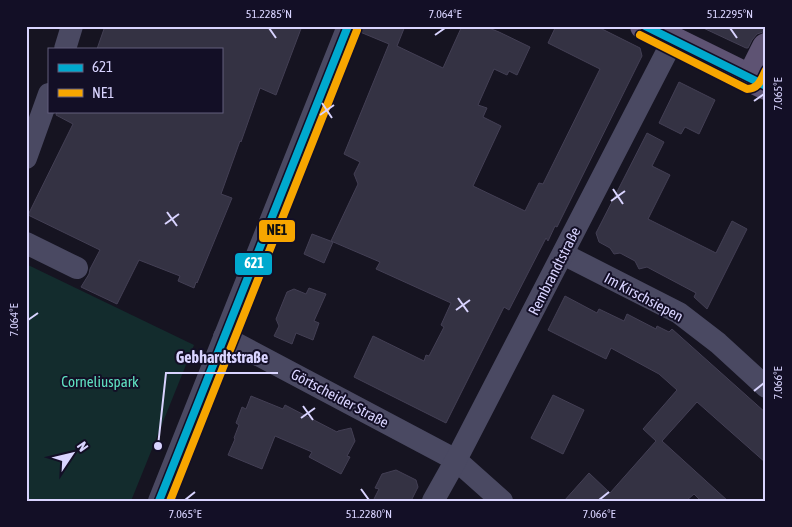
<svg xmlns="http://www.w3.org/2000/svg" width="792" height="527" viewBox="0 0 792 527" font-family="'Asap Condensed',sans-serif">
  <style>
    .green { fill: #132c2d }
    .building { fill: #343243; stroke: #433f54 }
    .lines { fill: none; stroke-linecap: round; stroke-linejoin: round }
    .minor { stroke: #4a4962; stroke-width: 22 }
    .major { stroke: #5e5373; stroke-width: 28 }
    .bus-1-casing { stroke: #130f26; stroke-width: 11 }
    .bus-2-casing { stroke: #130f26; stroke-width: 11 }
    .bus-1 { stroke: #00a9ce; stroke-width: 8 }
    .bus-2 { stroke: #f7a600; stroke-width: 8 }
    .ticks { fill: none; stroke: #d9d4ff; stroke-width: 2 }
    .labels { text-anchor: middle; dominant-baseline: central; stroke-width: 4; stroke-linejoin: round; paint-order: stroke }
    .street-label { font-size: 15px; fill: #d9d4ff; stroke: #130f26 }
    .park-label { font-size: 15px; fill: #5fe0c0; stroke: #130f26 }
    .leader { fill: none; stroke: #d9d4ff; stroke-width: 2 }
    .callout-dot { fill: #d9d4ff; stroke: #130f26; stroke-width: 2 }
    .callout-label { font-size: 16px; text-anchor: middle; font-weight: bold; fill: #d9d4ff; stroke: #130f26; stroke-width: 4; stroke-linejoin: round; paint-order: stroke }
    .line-badge { stroke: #130f26; stroke-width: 2 }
    .badge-label { font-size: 14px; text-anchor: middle; font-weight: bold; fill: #fff }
    .pale-badge-label { font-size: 14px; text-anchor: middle; font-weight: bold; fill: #111 }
    .neatline { fill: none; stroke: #d9d4ff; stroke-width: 2 }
    .ticks-label { font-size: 12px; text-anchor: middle; fill: #d9d4ff }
  </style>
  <rect width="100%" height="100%" fill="#161421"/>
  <path class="green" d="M 26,264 L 194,345 L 131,501 L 26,501 Z"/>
  <g class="building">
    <path d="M 105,26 L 302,26 L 276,95 L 260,88 L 241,142 L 240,141 L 221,194 L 232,198 L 197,283 L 196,282 L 194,288 L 178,281 L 180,276 L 139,260 L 117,304 L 81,287 L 89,274 L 90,269 L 100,250 L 28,215 L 73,124 L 56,115 L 57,111 L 221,111 L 221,49 L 97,49 Z"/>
    <path d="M 361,26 L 405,26 L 397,46 L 443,68 L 462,26 L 484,26 L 499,32 L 530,47 L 517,75 L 509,71 L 507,75 L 494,69 L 478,105 L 487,108 L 483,117 L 501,126 L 473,186 L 525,211 L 539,183 L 543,184 L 600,69 L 548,43 L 556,26 L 596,26 L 640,48 L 642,56 L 557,227 L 555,226 L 548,241 L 546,238 L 509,310 L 504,307 L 446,423 L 354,377 L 373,336 L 424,361 L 426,355 L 429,356 L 444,327 L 441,325 L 451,303 L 376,269 L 380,262 L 331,241 L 358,184 L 354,174 L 360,162 L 344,154 L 389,44 L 360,32 Z"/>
    <path d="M 699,26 L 766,26 L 766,28 L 763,32 L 757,34 L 752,40 L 748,48 L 746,48 Z"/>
    <path d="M 679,82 L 715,100 L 699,134 L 685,127 L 681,134 L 659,123 Z"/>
    <path d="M 647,133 L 664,142 L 652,166 L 670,175 L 648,219 L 716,253 L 732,221 L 747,229 L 707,309 L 694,297 L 696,293 L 647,267 L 639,269 L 635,261 L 620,253 L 614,254 L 610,248 L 599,242 L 596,233 Z"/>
    <path d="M 312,234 L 333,242 L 324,263 L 304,254 Z"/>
    <path d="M 309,288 L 326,294 L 314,321 L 319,323 L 313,340 L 296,333 L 292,344 L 274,336 L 279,326 L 276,319 L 287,292 L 294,289 L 306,294 Z"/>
    <path d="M 565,296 L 597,313 L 599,309 L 624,321 L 627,314 L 656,329 L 657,326 L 669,332 L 672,329 L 766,413 L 766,463 L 697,402 L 662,441 L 728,501 L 701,501 L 694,494 L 686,501 L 564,501 L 589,473 L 610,493 L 656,441 L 643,429 L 677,390 L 659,374 L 611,348 L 606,359 L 548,330 Z"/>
    <path d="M 553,395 L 584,410 L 563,454 L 531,438 Z"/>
    <path d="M 251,396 L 283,409 L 285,405 L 337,432 L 338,431 L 351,428 L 355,441 L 347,456 L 350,457 L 341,474 L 309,457 L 312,452 L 275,436 L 262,469 L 228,455 L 235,439 L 234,438 L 239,425 L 236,423 L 242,407 L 246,409 Z"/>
    <path d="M 396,470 L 416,480 L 418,487 L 411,501 L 373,501 L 379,489 L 375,488 L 382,474 Z"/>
  </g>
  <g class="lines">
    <g class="minor">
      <path d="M 65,49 L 72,26"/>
      <path d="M 26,158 L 49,94"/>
      <path d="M 26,243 L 77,268"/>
      <path d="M 563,254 L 679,313 L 718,343 L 766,387"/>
      <path d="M 224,337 L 456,460 L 502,501"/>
      <path d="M 159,501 L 348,26"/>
      <path d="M 433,501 L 456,460 L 673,40"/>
    </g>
    <g class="major">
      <path d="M 644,26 L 766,86"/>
      <path d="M 750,79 L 766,47"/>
    </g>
    <defs>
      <g id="bus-1">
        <path d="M 645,26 L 766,86"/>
        <path d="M 159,501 L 348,26"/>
      </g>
      <g id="bus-2">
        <path d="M 640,35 L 747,89 C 759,89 761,79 766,70"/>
        <path d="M 170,501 L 357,30"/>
      </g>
    </defs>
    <use href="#bus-1" class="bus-1-casing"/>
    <use href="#bus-2" class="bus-2-casing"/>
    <use href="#bus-1" class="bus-1"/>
    <use href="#bus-2" class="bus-2"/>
  </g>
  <path class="ticks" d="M 269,28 L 276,38M 730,28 L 737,38M 435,35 L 445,28M 754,101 L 764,94M 322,103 L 332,118M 320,115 L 334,105M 613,189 L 623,204M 611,201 L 625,191M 167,212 L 177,226M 165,224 L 179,214M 458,298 L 468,312M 456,310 L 470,300M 28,320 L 38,313M 754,391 L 764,383M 303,406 L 313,420M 301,418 L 315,408M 361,489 L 369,500M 185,500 L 195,492M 599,500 L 609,492"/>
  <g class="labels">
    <g class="street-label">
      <text transform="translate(554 271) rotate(-63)">Rembrandtstraße</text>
      <text transform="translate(644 297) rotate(28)">Im Kirschsiepen</text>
      <text transform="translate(340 398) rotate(28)">Görtscheider Straße</text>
    </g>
    <g class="park-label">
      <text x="100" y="381">Corneliuspark</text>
    </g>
  </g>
  <path class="leader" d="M158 446L166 373H278"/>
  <circle class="callout-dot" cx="158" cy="446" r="5"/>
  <g class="callout-label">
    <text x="222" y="363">Gebhardtstraße</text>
  </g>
  <g class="line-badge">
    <rect x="258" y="219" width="38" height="24" rx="5" fill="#f7a600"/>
    <rect x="234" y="252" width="39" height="24" rx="5" fill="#00a9ce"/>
  </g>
  <g class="badge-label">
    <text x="254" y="268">621</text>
  </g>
  <g class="pale-badge-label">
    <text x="277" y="235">NE1</text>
  </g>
  <rect width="792" height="527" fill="none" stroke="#130f26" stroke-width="55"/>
  <rect x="48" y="48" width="175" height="65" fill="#130f26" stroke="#625e7d"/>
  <rect x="58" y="64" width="25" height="8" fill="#00a9ce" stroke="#625e7d"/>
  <text x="92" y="72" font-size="15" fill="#d9d4ff">621</text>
  <rect x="58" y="89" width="25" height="8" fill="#f7a600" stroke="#625e7d"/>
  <text x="92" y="98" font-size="15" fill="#d9d4ff">NE1</text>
  <g transform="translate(72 454) rotate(55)" stroke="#130f26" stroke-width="4" paint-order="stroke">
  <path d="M0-4L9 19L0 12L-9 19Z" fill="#d9d4ff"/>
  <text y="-8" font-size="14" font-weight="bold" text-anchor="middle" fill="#d9d4ff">N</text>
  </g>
  <rect x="28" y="28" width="736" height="472" class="neatline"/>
  <g class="ticks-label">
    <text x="269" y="18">51.2285°N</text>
    <text x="445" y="18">7.064°E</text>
    <text x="730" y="18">51.2295°N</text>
    <text transform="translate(778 94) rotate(-90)" y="4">7.065°E</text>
    <text transform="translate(14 320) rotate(-90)" y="4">7.064°E</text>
    <text transform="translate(778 383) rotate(-90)" y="4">7.066°E</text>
    <text x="185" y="518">7.065°E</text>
    <text x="369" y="518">51.2280°N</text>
    <text x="599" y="518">7.066°E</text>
  </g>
</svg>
